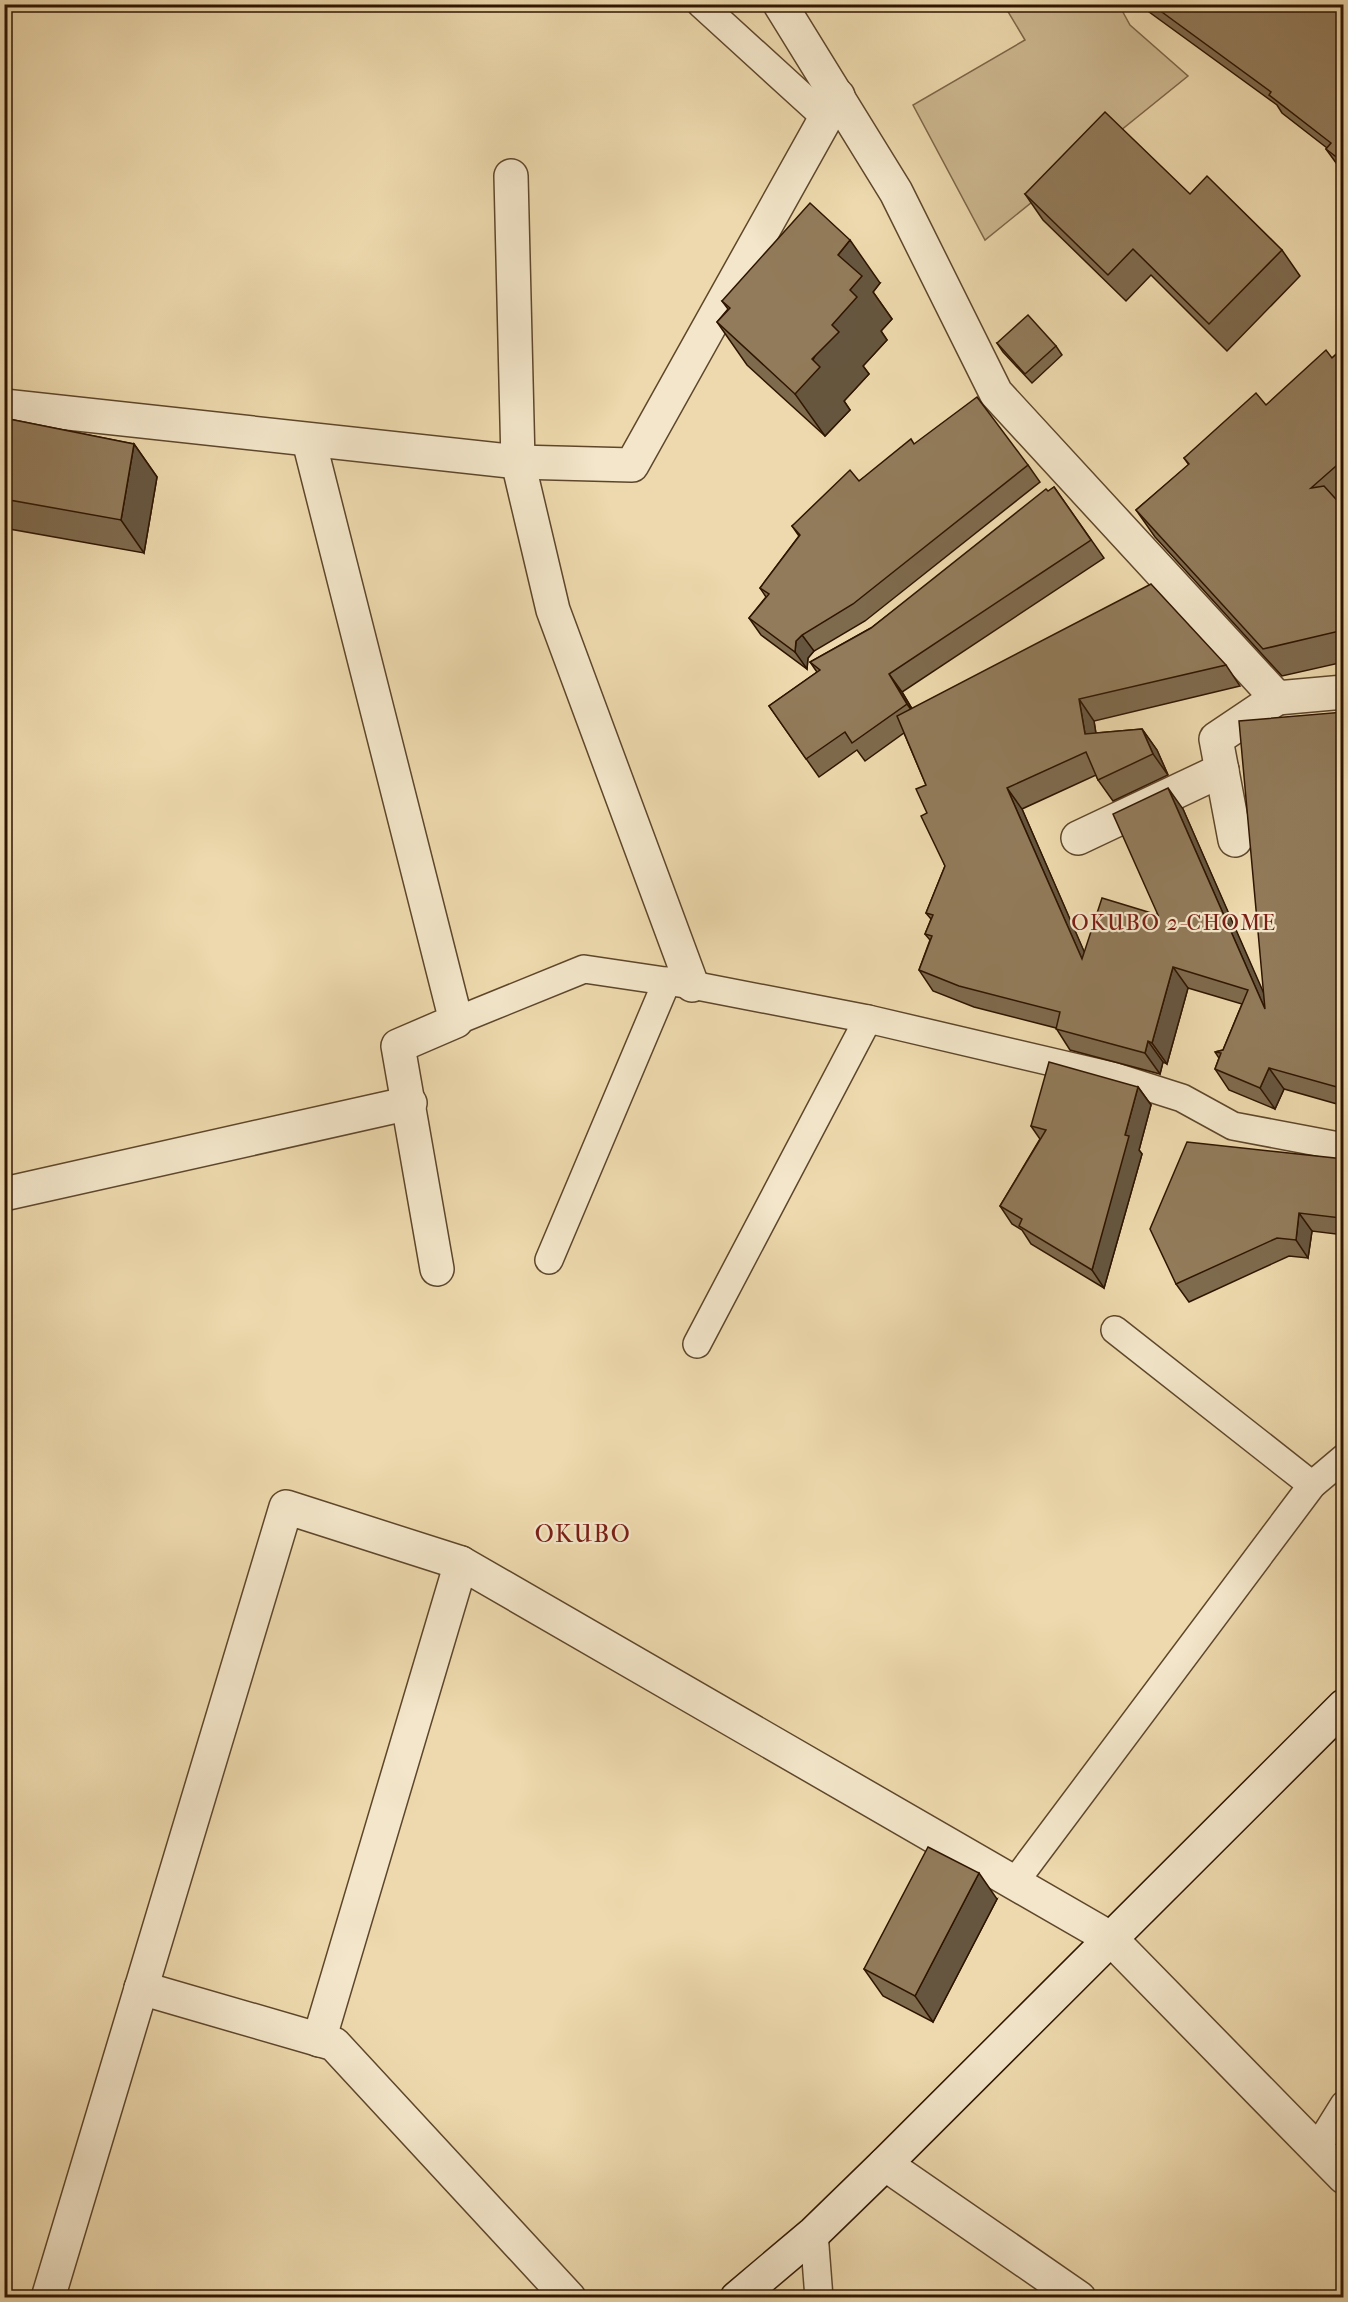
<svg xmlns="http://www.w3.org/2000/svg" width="1348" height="2302" viewBox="0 0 1348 2302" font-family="'IM FELL French Canon',serif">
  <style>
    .green { fill: #cdb890; stroke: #7e6648; stroke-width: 1.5 }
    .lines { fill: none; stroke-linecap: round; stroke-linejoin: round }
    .lane-casing { stroke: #5e462b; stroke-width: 30 }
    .street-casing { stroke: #5e462b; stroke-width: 36 }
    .secondary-casing { stroke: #2f1500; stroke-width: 36 }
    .lane { stroke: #f3e6ca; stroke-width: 27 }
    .street { stroke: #f3e6ca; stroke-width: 33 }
    .secondary { stroke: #f3e6ca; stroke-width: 33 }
    .wall { fill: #7e6a4d; stroke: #2f1500; stroke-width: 1.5 }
    .shaded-wall { fill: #66563f; stroke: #2f1500; stroke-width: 1.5 }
    .building { fill: #927b5a; stroke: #2f1500; stroke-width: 1.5 }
    .labels { text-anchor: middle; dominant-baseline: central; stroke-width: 4.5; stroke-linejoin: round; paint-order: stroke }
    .neighbourhood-label { font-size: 22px; letter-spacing: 1.5px; fill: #7a1f14; stroke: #f3e6ca }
    .quarter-label { font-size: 24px; letter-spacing: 1.5px; fill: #7a1f14; stroke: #f3e6ca }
  </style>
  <rect width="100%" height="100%" fill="#edd9ad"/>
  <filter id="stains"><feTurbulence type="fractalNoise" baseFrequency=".00333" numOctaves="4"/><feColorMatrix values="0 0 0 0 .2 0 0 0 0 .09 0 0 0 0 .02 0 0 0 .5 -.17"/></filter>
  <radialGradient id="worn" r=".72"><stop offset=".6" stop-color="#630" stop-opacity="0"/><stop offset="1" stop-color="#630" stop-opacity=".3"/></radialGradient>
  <path class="green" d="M 1004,5 L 1119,5 L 1130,25 L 1188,76 L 985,240 L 913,105 L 1025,40 Z"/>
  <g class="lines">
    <defs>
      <g id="lane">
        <path d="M 701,4 L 826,118"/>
        <path d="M 456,1021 L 584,969 L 692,985 L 868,1019 L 1116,1077 L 1182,1098 L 1233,1126 L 1344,1147"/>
        <path d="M 549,1260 L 667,981"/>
        <path d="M 1115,1330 L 1312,1485"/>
        <path d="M 697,1344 L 868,1019"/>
        <path d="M 1014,1883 L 1312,1485 L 1344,1458"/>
        <path d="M 1316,2150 L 1344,2105"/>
        <path d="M 814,2233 L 819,2298"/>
      </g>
      <g id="street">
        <path d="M 780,4 L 896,192 L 996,393 L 1277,698 L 1344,692"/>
        <path d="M 511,176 L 518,462 L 553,610 L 692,985"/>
        <path d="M 4,406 L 518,462 L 632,465 L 838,96"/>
        <path d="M 309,441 L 456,1021 L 398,1046 L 437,1269"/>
        <path d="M 1078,838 L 1222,770"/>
        <path d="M 1235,840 L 1216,739 L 1277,698"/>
        <path d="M 4,1194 L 410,1103"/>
        <path d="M 141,1988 L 334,2044 L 569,2298"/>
        <path d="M 319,2040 L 461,1563"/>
        <path d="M 885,2164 L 1079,2298"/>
        <path d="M 48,2298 L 286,1507 L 461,1563 L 1110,1938 L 1344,2177"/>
      </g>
      <path id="secondary" d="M 737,2298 L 814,2233 L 885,2164 L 1344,1706"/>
    </defs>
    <use href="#lane" class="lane-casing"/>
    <use href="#street" class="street-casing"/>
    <use href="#secondary" class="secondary-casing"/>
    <use href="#lane" class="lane"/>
    <use href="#street" class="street"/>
    <use href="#secondary" class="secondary"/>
  </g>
  <g class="wall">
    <path d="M 1142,4 L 1344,4 L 1344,171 L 1339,167 L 1326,149 L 1327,148 L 1282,113 L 1277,105 L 1145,9 Z"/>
    <path d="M 1025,194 L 1190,194 L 1282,250 L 1300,276 L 1227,351 L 1151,275 L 1126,301 L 1043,220 Z"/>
    <path d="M 880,283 L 873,292 L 892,319 L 881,331 L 887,340 L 863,366 L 869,374 L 844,401 L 850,410 L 825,436 L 747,365 L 717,322 L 728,309 L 722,301 Z"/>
    <path d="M 997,343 L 1056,346 L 1062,355 L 1032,383 L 1003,352 Z"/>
    <path d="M 1344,347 L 1344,503 L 1341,505 L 1344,508 L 1344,662 L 1282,676 L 1155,537 L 1136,510 L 1189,465 L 1184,458 L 1266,405 L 1332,358 Z"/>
    <path d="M 4,418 L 134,444 L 157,477 L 144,553 L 4,528 Z"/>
    <path d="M 914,444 L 1028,465 L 1040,482 L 865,621 L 814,651 L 808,658 L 807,669 L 761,635 L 749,618 L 766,597 L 760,588 L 799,536 L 792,526 Z"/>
    <path d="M 1054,487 L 1104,558 L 902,692 L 912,709 L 1226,665 L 1240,686 L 1094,721 L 1096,733 L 1142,729 L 1157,750 L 1168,775 L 1113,801 L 1098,780 L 1096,775 L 1022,809 L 1084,952 L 1158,915 L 1183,809 L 1263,993 L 1344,712 L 1344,1106 L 1284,1089 L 1275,1109 L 1229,1090 L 1215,1069 L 1219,1058 L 1215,1052 L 1223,1050 L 1242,1004 L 1188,988 L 1167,1064 L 1163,1062 L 1160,1074 L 1070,1050 L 1056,1028 L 974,1007 L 933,991 L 919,970 L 930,940 L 925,934 L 931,919 L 926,913 L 945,866 L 927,813 L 926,785 L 904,733 L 865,761 L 857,750 L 819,777 L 769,706 L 817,672 L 810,662 L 871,628 Z"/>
    <path d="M 1138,1087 L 1151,1105 L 1139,1150 L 1142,1154 L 1104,1288 L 1031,1244 L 1022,1230 L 1012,1224 L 1000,1206 L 1040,1139 L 1031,1126 Z"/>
    <path d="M 1344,1159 L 1344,1235 L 1312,1231 L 1308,1258 L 1289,1256 L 1189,1302 L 1176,1284 Z"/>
    <path d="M 997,1899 L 933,2022 L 883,1996 L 864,1969 Z"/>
  </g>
  <g class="shaded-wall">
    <path d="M 850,240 L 880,283 L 873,292 L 892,319 L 881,331 L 887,340 L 863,366 L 869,374 L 844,401 L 850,410 L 825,436 L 795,394 L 850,290 L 838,255 Z"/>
    <path d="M 134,444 L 157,477 L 144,553 L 121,520 Z"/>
    <path d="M 802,635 L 814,651 L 808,658 L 807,669 L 795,652 L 796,641 Z"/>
    <path d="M 889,674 L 902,692 L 920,722 L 907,704 Z"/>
    <path d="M 1079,699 L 1094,721 L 1099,755 L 1085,734 Z"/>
    <path d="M 1142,729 L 1157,750 L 1168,775 L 1153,754 Z"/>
    <path d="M 1007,788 L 1022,809 L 1097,981 L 1082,959 Z"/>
    <path d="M 1168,788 L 1183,809 L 1280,1030 L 1265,1009 Z"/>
    <path d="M 1173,967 L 1188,988 L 1167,1064 L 1152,1043 Z"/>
    <path d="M 1148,1041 L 1163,1062 L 1160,1074 L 1145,1053 Z"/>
    <path d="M 1269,1068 L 1284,1089 L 1275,1109 L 1260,1088 Z"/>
    <path d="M 1138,1087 L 1151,1105 L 1139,1150 L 1142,1154 L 1104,1288 L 1092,1270 L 1125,1135 Z"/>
    <path d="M 1344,1197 L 1344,1221 L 1341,1218 Z"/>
    <path d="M 1299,1213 L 1312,1231 L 1308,1258 L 1296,1240 Z"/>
    <path d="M 979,1873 L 997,1899 L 933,2022 L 915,1996 Z"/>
  </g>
  <g class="building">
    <path d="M 1151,4 L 1344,4 L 1344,163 L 1326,149 L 1331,143 L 1269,95 L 1271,92 Z"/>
    <path d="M 1105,112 L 1190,194 L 1207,176 L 1282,250 L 1209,324 L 1133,249 L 1108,275 L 1025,194 Z"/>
    <path d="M 810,203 L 850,240 L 838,255 L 862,276 L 850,290 L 857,297 L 832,325 L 839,332 L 812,359 L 820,367 L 795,394 L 717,322 L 730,308 L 722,301 Z"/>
    <path d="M 1028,315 L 1056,346 L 1025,374 L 997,343 Z"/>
    <path d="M 1344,347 L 1344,459 L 1311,488 L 1324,486 L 1344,508 L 1344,630 L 1263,649 L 1136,510 L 1189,464 L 1184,458 L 1256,393 L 1266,405 L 1326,350 L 1332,358 Z"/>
    <path d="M 977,397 L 1028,465 L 853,604 L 802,635 L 796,641 L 795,652 L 749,618 L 769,594 L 760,588 L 800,535 L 792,526 L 850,470 L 859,481 L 911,439 L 914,444 Z"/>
    <path d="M 4,418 L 134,444 L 121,520 L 4,499 Z"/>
    <path d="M 1054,487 L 1091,540 L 889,674 L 907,704 L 852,743 L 845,732 L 806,759 L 769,706 L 820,670 L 810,662 L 871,628 L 1046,489 L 1048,491 Z"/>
    <path d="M 1151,584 L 1226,665 L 1079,699 L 1085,734 L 1142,729 L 1153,754 L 1098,780 L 1086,752 L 1007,788 L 1082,959 L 1102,898 L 1158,915 L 1113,814 L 1168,788 L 1265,1009 L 1239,721 L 1344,712 L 1344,1089 L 1269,1068 L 1260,1088 L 1215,1069 L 1221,1053 L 1215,1052 L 1223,1050 L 1248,990 L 1173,967 L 1152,1043 L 1148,1041 L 1145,1053 L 1056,1029 L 1060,1012 L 959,986 L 919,970 L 932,936 L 925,934 L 933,915 L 926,913 L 945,866 L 921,816 L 927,813 L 916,789 L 926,785 L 897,716 Z"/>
    <path d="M 1049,1062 L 1138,1087 L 1125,1135 L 1129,1136 L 1092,1270 L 1019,1226 L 1022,1219 L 1000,1206 L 1046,1130 L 1031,1126 Z"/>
    <path d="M 1187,1142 L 1344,1159 L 1344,1197 L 1341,1218 L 1299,1213 L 1296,1240 L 1277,1238 L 1176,1284 L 1150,1229 Z"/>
    <path d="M 928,1847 L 979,1873 L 915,1996 L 864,1969 Z"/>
  </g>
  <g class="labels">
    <g class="neighbourhood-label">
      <text x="1174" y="923">OKUBO 2-CHOME</text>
    </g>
    <g class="quarter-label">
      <text x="583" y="1534">OKUBO</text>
    </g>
  </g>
  <rect width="1348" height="2302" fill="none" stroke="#edd9ad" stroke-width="24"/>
  <rect x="6" y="6" width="1336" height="2290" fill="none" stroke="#2f1500" stroke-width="3"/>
  <rect x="12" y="12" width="1324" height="2278" fill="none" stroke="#2f1500" stroke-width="1.5"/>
  <rect width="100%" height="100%" filter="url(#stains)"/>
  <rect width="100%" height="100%" fill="url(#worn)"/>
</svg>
